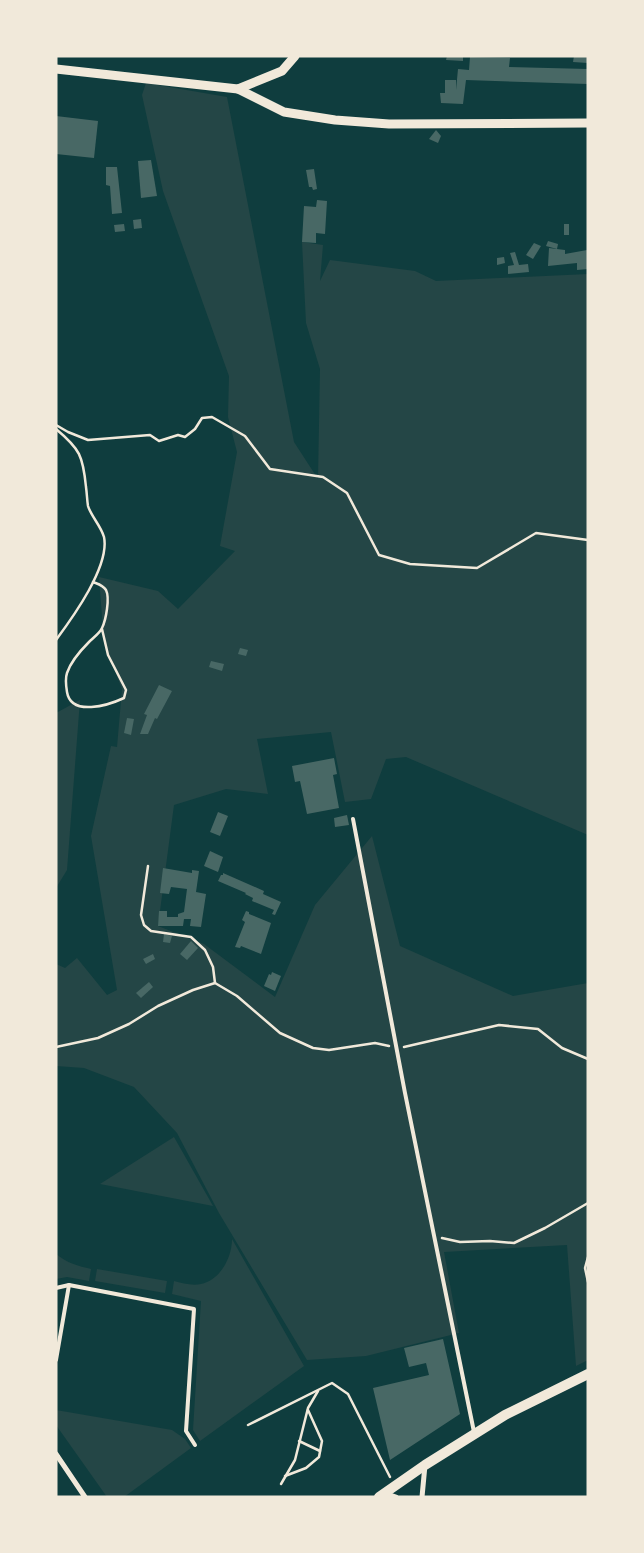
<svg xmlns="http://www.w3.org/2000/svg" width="644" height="1553" viewBox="0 0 644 1553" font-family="'Zilla Slab',serif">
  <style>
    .green { fill: #244646 }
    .building { fill: #486865 }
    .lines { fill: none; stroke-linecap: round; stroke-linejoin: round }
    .path { stroke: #f1e9da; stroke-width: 2.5 }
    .service { stroke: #f1e9da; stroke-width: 4 }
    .minor { stroke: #f1e9da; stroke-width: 5 }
    .tertiary { stroke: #f1e9da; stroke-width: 9 }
    .secondary { stroke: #f1e9da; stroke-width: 10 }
  </style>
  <rect width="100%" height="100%" fill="#0f3d3e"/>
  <g class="green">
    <path d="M 146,83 L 227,97 L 294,442 L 318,479 L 320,369 L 306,323 L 302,242 L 323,245 L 320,281 L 330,260 L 415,271 L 436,281 L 588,274 L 588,835 L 406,757 L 386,759 L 371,799 L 345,802 L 331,732 L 257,739 L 268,794 L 226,789 L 174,805 L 158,926 L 204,944 L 275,997 L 315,905 L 372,836 L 400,946 L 513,996 L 588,983 L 588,1360 L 576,1366 L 567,1245 L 444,1252 L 459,1333 L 366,1356 L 307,1360 L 219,1213 L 177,1133 L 134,1087 L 84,1068 L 56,1066 L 56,964 L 65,968 L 77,958 L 107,995 L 117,990 L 91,836 L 111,746 L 117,747 L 122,689 L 104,643 L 99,577 L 158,591 L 178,609 L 235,551 L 220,546 L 237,452 L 228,417 L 229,376 L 163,191 L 142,95 Z"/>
    <path d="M 80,700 L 67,870 L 56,888 L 56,713 Z"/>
    <path d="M 174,1137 L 213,1206 L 100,1184 Z"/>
    <path d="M 232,1239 L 304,1366 L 200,1441 L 193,1430 L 201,1301 L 172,1294 L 174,1281 C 182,1283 192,1286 201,1284 C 220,1280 232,1258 232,1239 Z"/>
    <path d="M 56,1254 C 67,1263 78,1266 91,1269 L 89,1281 L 67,1277 L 56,1279 Z"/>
    <path d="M 97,1269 L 167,1281 L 165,1293 L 95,1281 Z"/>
    <path d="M 56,1410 L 172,1430 L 185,1439 L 191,1448 L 124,1497 L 107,1497 L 56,1425 Z"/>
  </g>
  <g class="building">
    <path d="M 447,56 L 463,57 L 463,61 L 446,60 Z"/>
    <path d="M 574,56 L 588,56 L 588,63 L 573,62 Z"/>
    <path d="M 470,57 L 510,58 L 509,67 L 588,69 L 588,84 L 466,80 L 463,104 L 441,103 L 440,93 L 445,93 L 445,80 L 456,80 L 456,90 L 458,69 L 469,70 Z"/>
    <path d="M 56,116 L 98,121 L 94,158 L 56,154 Z"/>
    <path d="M 436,130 L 441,136 L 438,143 L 429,139 Z"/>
    <path d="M 151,160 L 157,196 L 141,198 L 138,161 Z"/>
    <path d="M 106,167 L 117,167 L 122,213 L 112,214 L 110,186 L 106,185 Z"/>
    <path d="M 314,169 L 317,189 L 313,190 L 312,187 L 309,187 L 306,170 Z"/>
    <path d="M 317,200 L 327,201 L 325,234 L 316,233 L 316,243 L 302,242 L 304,206 L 316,207 Z"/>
    <path d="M 141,219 L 142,228 L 134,229 L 133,220 Z"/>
    <path d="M 124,224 L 125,231 L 115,232 L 114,225 Z"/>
    <rect x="564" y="224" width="5" height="11"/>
    <path d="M 548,241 L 558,244 L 557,249 L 546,246 Z"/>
    <path d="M 534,243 L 541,246 L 533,259 L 526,255 Z"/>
    <path d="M 549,248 L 565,250 L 565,254 L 587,250 L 588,269 L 577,270 L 577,263 L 548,266 Z"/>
    <path d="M 515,252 L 519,265 L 528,264 L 529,272 L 508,274 L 508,266 L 514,265 L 510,253 Z"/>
    <path d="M 504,257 L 505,263 L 497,265 L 497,258 Z"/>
    <path d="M 240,648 L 248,650 L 246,656 L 238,654 Z"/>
    <path d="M 211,661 L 224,664 L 222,671 L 209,667 Z"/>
    <path d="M 159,685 L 172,691 L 157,719 L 155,718 L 148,734 L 140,734 L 147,715 L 144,714 Z"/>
    <path d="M 127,718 L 134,719 L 131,735 L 124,733 Z"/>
    <path d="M 334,758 L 337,774 L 333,775 L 339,808 L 307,814 L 300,781 L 295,782 L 292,766 Z"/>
    <path d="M 218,812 L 228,816 L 220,836 L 210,832 Z"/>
    <path d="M 347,815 L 349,825 L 335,827 L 334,818 Z"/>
    <path d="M 210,851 L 223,857 L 218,872 L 204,866 Z"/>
    <path d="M 163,868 L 192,873 L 192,870 L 199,871 L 196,892 L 206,894 L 201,927 L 190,926 L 191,919 L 184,919 L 183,926 L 158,926 L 159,911 L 167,911 L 167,917 L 178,917 L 178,914 L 184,912 L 187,889 L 171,887 L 169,894 L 160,893 Z"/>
    <path d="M 223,873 L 264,891 L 263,894 L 281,902 L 275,915 L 272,914 L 274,910 L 252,901 L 253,898 L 245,894 L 246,893 L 218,881 L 221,875 L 223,875 Z"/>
    <path d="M 246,911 L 249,912 L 249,914 L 271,923 L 261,954 L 241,946 L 240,948 L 235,947 L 245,922 L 242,920 Z"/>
    <path d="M 164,934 L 172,936 L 170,943 L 163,942 Z"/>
    <path d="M 191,941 L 198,948 L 187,960 L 180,954 Z"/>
    <path d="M 153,954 L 155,959 L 146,964 L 143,959 Z"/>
    <path d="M 272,972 L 281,976 L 275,991 L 264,986 L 269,974 L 271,975 Z"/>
    <path d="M 149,982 L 153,987 L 141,998 L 136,993 Z"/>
    <path d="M 443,1339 L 460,1414 L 390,1460 L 373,1388 L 429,1375 L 426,1363 L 409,1367 L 404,1348 Z"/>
  </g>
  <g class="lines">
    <g class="path">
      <path d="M 56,425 L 68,432 L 88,440 L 150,435 L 159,441 L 178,435 L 185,437 L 195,429 L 202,418 L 212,417 L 245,436 L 270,469 L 323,477 L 347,493 L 379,555 L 410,564 L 477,568 L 536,533 L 588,540"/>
      <path d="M 56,429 C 80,449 83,456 86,487 C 87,494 87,500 88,506 C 91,516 101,526 104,537 C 110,566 73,617 56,640"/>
      <path d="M 93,582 C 98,584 103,585 106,590 C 110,598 106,620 102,628 C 100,633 93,638 89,642 C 80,651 71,661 67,673 C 65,679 66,686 67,692 C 71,717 109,705 124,698 L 126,690 L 108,655 L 102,629"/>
      <path d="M 148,866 L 141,915 L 144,925 L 151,931 L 191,937 L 205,950 L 213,967 L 215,983"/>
      <path d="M 56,1047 L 98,1038 L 129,1024 L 158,1006 L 193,990 L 215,983 L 237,996 L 280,1033 L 313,1048 L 329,1050 L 375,1043 L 389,1046"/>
      <path d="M 404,1047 L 499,1025 L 538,1029 L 562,1048 L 588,1059"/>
      <path d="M 442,1238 L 460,1242 L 490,1241 L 514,1243 L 545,1228 L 588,1203"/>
      <path d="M 588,1257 L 585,1268 L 588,1282"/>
      <path d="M 248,1425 L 332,1383 L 348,1394 L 390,1477"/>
      <path d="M 299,1441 L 320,1451"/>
      <path d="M 285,1476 L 306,1468 L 319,1457 L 322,1441 L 308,1410"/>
      <path d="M 281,1484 L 295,1460 L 308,1408 L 318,1391"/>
    </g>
    <g class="service">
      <path d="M 353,819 L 405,1093 L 474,1432"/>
      <path d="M 56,1288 L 69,1285 L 194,1309 L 186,1431 L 195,1445"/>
      <path d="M 56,1360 L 69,1285"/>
    </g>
    <g class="minor">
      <path d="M 56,1454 L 85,1497"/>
      <path d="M 384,1493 L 396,1497"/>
      <path d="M 422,1497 L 425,1465"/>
    </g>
    <g class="tertiary">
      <path d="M 56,69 L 238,89 L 282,71 L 295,56"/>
      <path d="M 238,89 L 284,112 L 335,120 L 389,124 L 588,123"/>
    </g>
    <path class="secondary" d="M 379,1497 L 425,1465 L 505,1415 L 588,1374"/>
  </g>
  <rect width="644" height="1553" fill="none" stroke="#f1e9da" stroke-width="115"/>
</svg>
